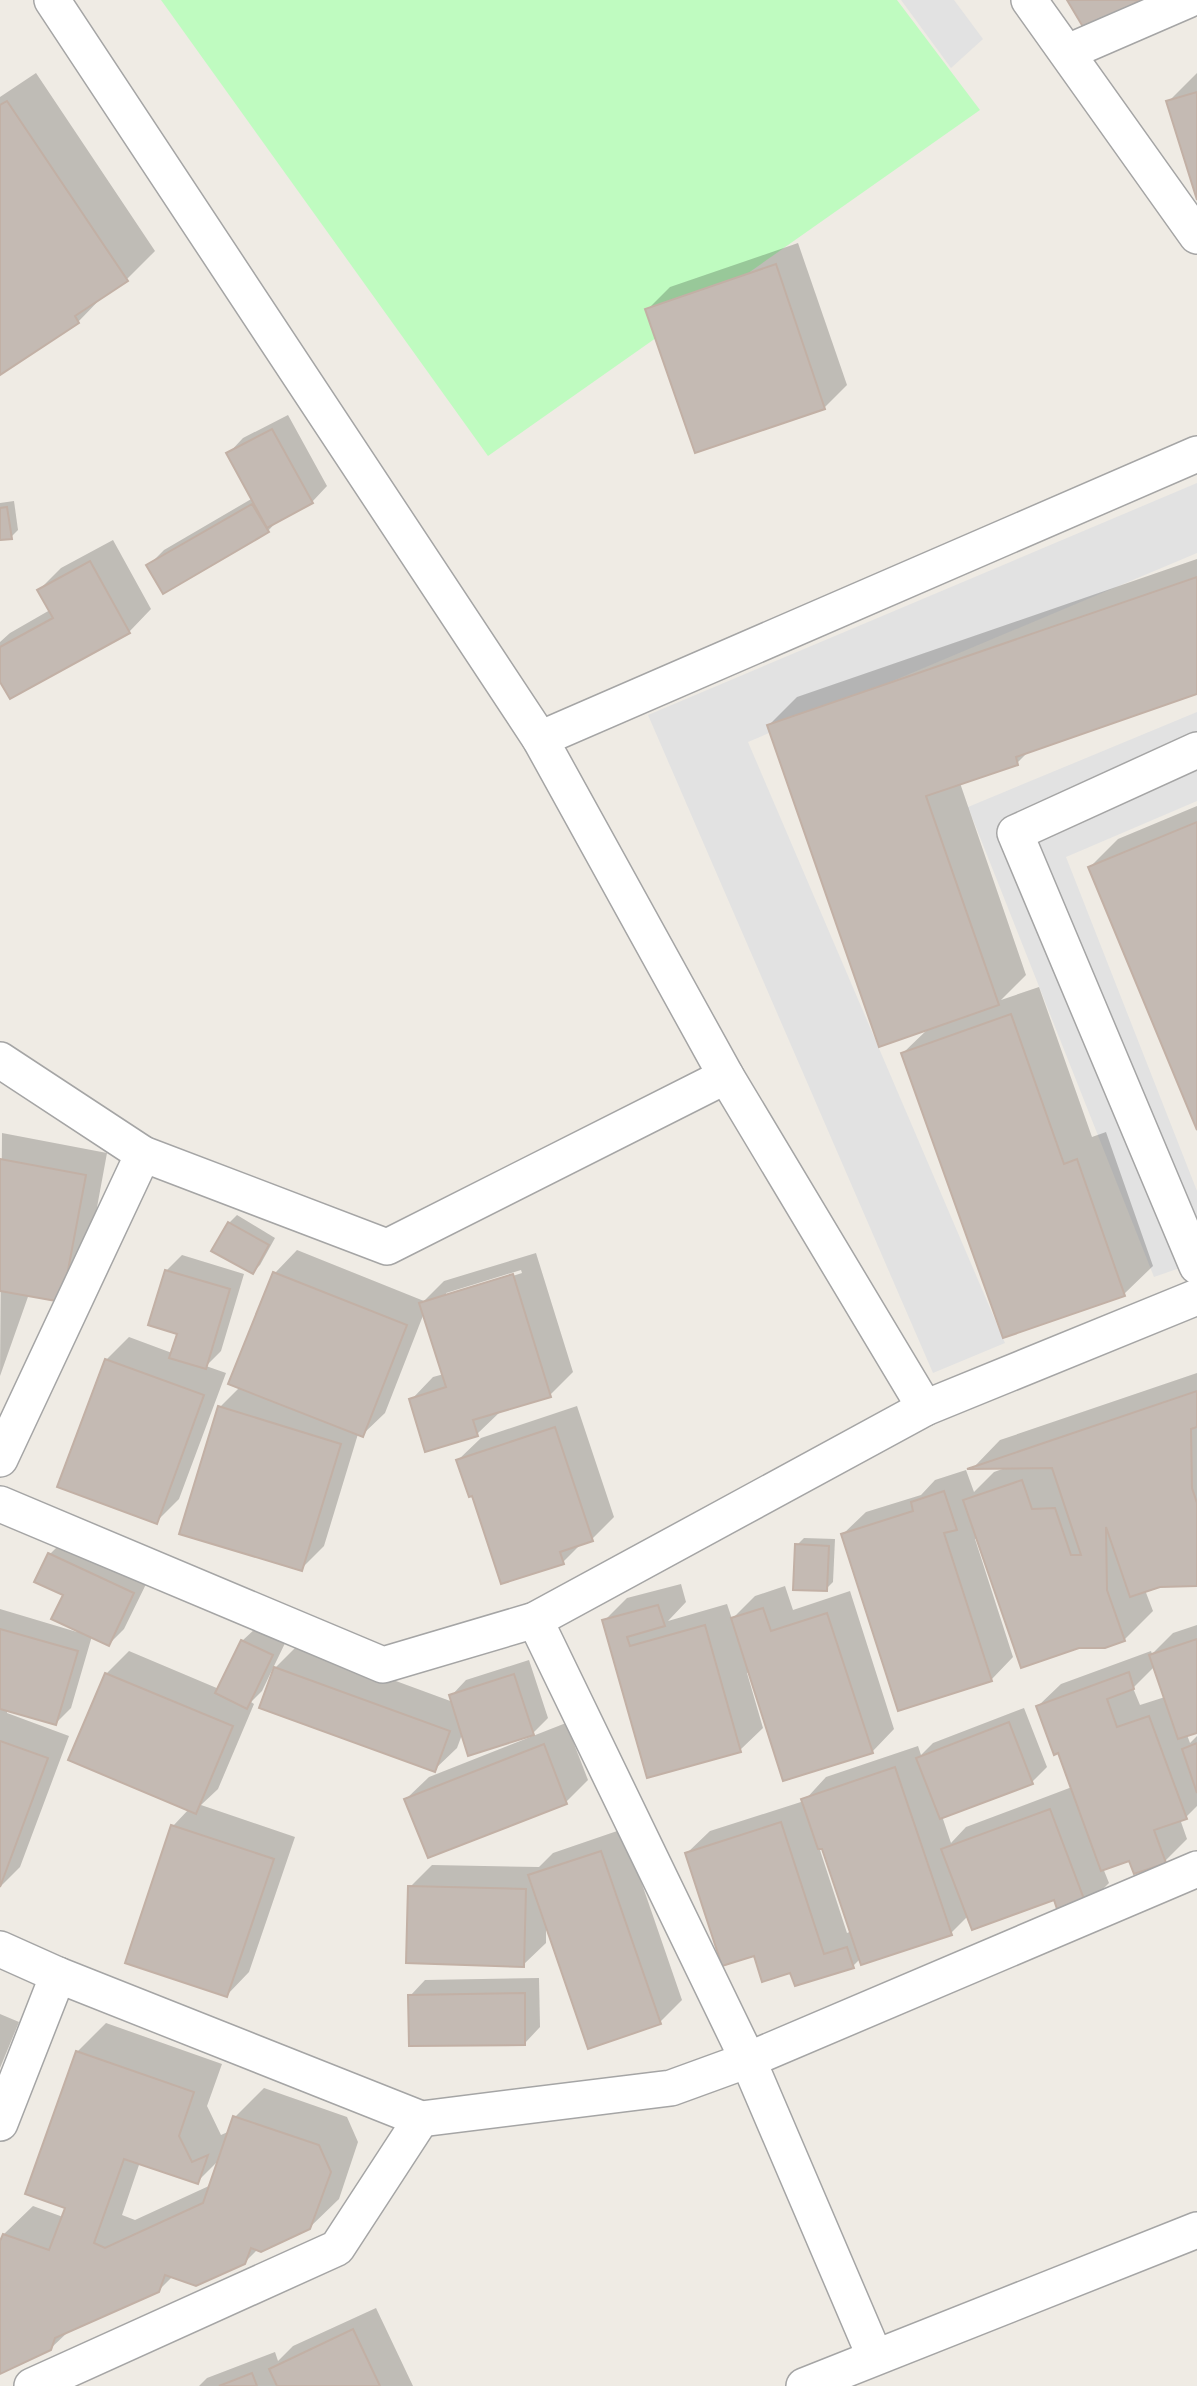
<svg xmlns="http://www.w3.org/2000/svg" width="1197" height="2386" viewBox="0 0 1197 2386" font-family="Manrope,sans-serif">
  <style>
    .park { fill: #bffbc0 }
    .parking { fill: #e2e2e2 }
    .shadow { fill: #0003; fill-rule: evenodd }
    .building { fill: #c4bab3; stroke: #c2b0a5; stroke-width: 2 }
    .lines { fill: none; stroke-linecap: round; stroke-linejoin: round }
    .street-casing { stroke: #a5a5a5; stroke-width: 38 }
    .street { stroke: #fff; stroke-width: 35 }
  </style>
  <rect width="100%" height="100%" fill="#efebe4"/>
  <path class="park" d="M 161,0 L 897,0 L 980,110 L 488,456 Z"/>
  <g class="parking">
    <path d="M 901,0 L 954,0 L 983,39 L 951,68 Z"/>
    <path d="M 1197,483 L 1197,553 L 748,742 L 1005,1343 L 933,1373 L 648,715 Z"/>
    <path d="M 1197,712 L 1197,801 L 1066,857 L 1197,1191 L 1197,1262 L 1154,1277 L 968,807 Z"/>
  </g>
  <g class="shadow">
    <path d="M 36,73 L 155,251 L 126,280 L 107,292 L 78,322 L 0,373 L 0,97 Z"/>
    <path d="M 1197,73 L 1197,194 L 1168,102 Z"/>
    <path d="M 798,243 L 847,385 L 824,408 L 647,310 L 670,287 Z"/>
    <path d="M 288,415 L 327,486 L 312,502 L 279,519 L 268,531 L 149,565 L 164,550 L 253,498 L 228,454 L 243,438 Z"/>
    <path d="M 14,501 L 18,530 L 11,537 L 0,539 L 0,503 Z"/>
    <path d="M 113,540 L 151,609 L 129,632 L 0,678 L 0,642 L 10,633 L 50,610 L 39,590 L 61,568 Z"/>
    <path d="M 1197,559 L 1197,693 L 1030,750 L 1017,763 L 960,783 L 1026,975 L 1001,1000 L 1039,987 L 1092,1137 L 1106,1132 L 1153,1266 L 1124,1294 L 903,1053 L 929,1028 L 769,725 L 797,697 Z"/>
    <path d="M 1197,806 L 1197,1126 L 1090,867 L 1118,839 Z"/>
    <path d="M 2,1133 L 107,1153 L 84,1278 L 29,1294 L 0,1376 Z"/>
    <path d="M 237,1215 L 275,1238 L 260,1265 L 253,1272 L 229,1223 Z"/>
    <path d="M 297,1250 L 424,1301 L 444,1281 L 536,1253 L 573,1372 L 550,1395 L 500,1412 L 477,1434 L 411,1400 L 433,1377 L 444,1374 L 424,1313 L 385,1413 L 362,1435 L 358,1434 L 324,1546 L 301,1569 L 220,1407 L 240,1387 L 275,1273 ZM 521,1270 L 522,1273 L 446,1297 L 446,1293 Z"/>
    <path d="M 182,1255 L 244,1274 L 221,1351 L 206,1366 L 226,1373 L 179,1499 L 156,1522 L 106,1360 L 129,1337 L 172,1353 L 179,1332 L 166,1271 Z"/>
    <path d="M 1197,1373 L 1197,1584 L 1160,1585 L 1145,1590 L 1153,1611 L 1124,1640 L 978,1538 L 975,1539 L 1013,1657 L 991,1680 L 843,1534 L 866,1512 L 921,1495 L 935,1480 L 966,1470 L 974,1492 L 994,1472 L 1008,1467 L 974,1467 L 1000,1440 Z"/>
    <path d="M 577,1406 L 614,1517 L 592,1539 L 583,1542 L 563,1562 L 473,1494 L 458,1460 L 481,1438 Z"/>
    <path d="M 804,1538 L 835,1539 L 833,1582 L 826,1589 L 797,1545 Z"/>
    <path d="M 65,1539 L 149,1578 L 124,1629 L 109,1644 L 92,1636 L 71,1708 L 55,1724 L 7,1710 L 7,1713 L 69,1736 L 20,1867 L 0,1887 L 0,1609 L 77,1632 L 50,1554 Z"/>
    <path d="M 681,1584 L 686,1602 L 668,1621 L 727,1604 L 732,1619 L 755,1596 L 785,1586 L 793,1610 L 850,1591 L 894,1729 L 872,1752 L 750,1672 L 747,1673 L 763,1728 L 740,1750 L 648,1776 L 604,1621 L 627,1598 Z"/>
    <path d="M 1197,1625 L 1197,1731 L 1187,1735 L 1190,1743 L 1197,1736 L 1197,1806 L 1186,1817 L 1180,1819 L 1187,1839 L 1165,1861 L 1130,1858 L 1103,1868 L 1109,1883 L 1086,1906 L 1055,1897 L 968,1916 L 951,1933 L 861,1958 L 853,1966 L 791,1971 L 755,1954 L 687,1853 L 710,1831 L 804,1801 L 826,1777 L 918,1746 L 921,1755 L 933,1743 L 1024,1708 L 1047,1767 L 1032,1782 L 942,1816 L 951,1843 L 966,1827 L 1072,1787 L 1059,1751 L 1038,1706 L 1061,1684 L 1151,1651 L 1152,1654 L 1173,1633 ZM 1155,1666 L 1165,1697 L 1140,1705 L 1133,1688 ZM 819,1847 L 823,1847 L 852,1931 L 847,1933 Z"/>
    <path d="M 258,1626 L 287,1639 L 262,1691 L 251,1702 L 254,1704 L 218,1789 L 201,1805 L 295,1837 L 249,1972 L 227,1995 L 173,1826 L 189,1809 L 106,1674 L 129,1651 L 219,1689 L 242,1641 Z"/>
    <path d="M 298,1645 L 453,1702 L 451,1696 L 466,1680 L 529,1660 L 548,1718 L 533,1733 L 463,1732 L 457,1748 L 434,1770 L 272,1671 Z"/>
    <path d="M 566,1723 L 588,1780 L 566,1802 L 406,1799 L 429,1777 Z"/>
    <path d="M 623,1829 L 682,2000 L 660,2022 L 546,1924 L 546,1943 L 523,1965 L 410,1887 L 432,1865 L 539,1867 L 553,1853 Z"/>
    <path d="M 539,1978 L 540,2027 L 525,2043 L 410,1996 L 425,1980 Z"/>
    <path d="M 0,2014 L 19,2022 L 0,2068 Z"/>
    <path d="M 106,2023 L 222,2064 L 207,2106 L 221,2135 L 230,2131 L 235,2117 L 264,2088 L 347,2117 L 358,2142 L 339,2199 L 309,2228 L 258,2249 L 244,2263 L 173,2276 L 158,2291 L 69,2331 L 50,2349 L 0,2372 L 0,2246 L 4,2234 L 33,2206 L 63,2217 L 67,2207 L 77,2052 ZM 220,2159 L 211,2185 L 135,2220 L 122,2215 L 140,2162 L 197,2182 Z"/>
    <path d="M 376,2308 L 413,2386 L 199,2386 L 207,2378 L 275,2352 L 278,2361 L 293,2346 Z"/>
  </g>
  <g class="building">
    <path d="M 1067,0 L 1140,0 L 1086,32 Z"/>
    <path d="M 1197,92 L 1197,200 L 1166,101 Z"/>
    <path d="M 7,101 L 128,281 L 75,316 L 79,323 L 0,375 L 0,105 Z"/>
    <path d="M 776,264 L 825,409 L 695,453 L 645,309 Z"/>
    <path d="M 272,429 L 313,503 L 267,528 L 226,453 Z"/>
    <path d="M 252,504 L 269,532 L 163,594 L 146,565 Z"/>
    <path d="M 7,507 L 12,539 L 0,540 L 0,508 Z"/>
    <path d="M 90,561 L 130,633 L 10,699 L 0,682 L 0,647 L 53,618 L 37,590 Z"/>
    <path d="M 1197,577 L 1197,694 L 1016,757 L 1018,765 L 926,796 L 999,1005 L 879,1047 L 767,725 Z"/>
    <path d="M 1197,822 L 1197,1130 L 1088,867 Z"/>
    <path d="M 1011,1014 L 1064,1164 L 1077,1159 L 1125,1296 L 1003,1338 L 901,1053 Z"/>
    <path d="M 0,1159 L 86,1175 L 62,1302 L 0,1291 Z"/>
    <path d="M 228,1222 L 269,1245 L 253,1274 L 211,1251 Z"/>
    <path d="M 165,1270 L 230,1289 L 206,1369 L 169,1358 L 177,1334 L 148,1325 Z"/>
    <path d="M 273,1272 L 407,1325 L 363,1437 L 228,1384 Z"/>
    <path d="M 513,1274 L 551,1397 L 473,1420 L 478,1436 L 425,1452 L 409,1399 L 446,1387 L 419,1303 Z"/>
    <path d="M 105,1359 L 204,1395 L 157,1524 L 57,1487 Z"/>
    <path d="M 1197,1391 L 1197,1427 L 1191,1429 L 1192,1488 L 1197,1503 L 1197,1586 L 1160,1587 L 1130,1597 L 1106,1527 L 1107,1590 L 1125,1641 L 1105,1648 L 1079,1648 L 1021,1668 L 963,1500 L 1022,1480 L 1032,1509 L 1055,1508 L 1071,1555 L 1081,1555 L 1052,1468 L 967,1469 Z"/>
    <path d="M 218,1406 L 341,1444 L 302,1571 L 179,1534 Z"/>
    <path d="M 555,1427 L 593,1541 L 560,1552 L 564,1564 L 501,1584 L 472,1496 L 469,1497 L 456,1460 Z"/>
    <path d="M 944,1491 L 957,1530 L 944,1533 L 992,1681 L 898,1711 L 841,1534 L 913,1511 L 911,1502 Z"/>
    <path d="M 795,1544 L 829,1546 L 827,1591 L 793,1590 Z"/>
    <path d="M 48,1553 L 134,1593 L 109,1646 L 51,1619 L 63,1595 L 34,1582 Z"/>
    <path d="M 658,1605 L 665,1626 L 627,1637 L 630,1646 L 705,1625 L 741,1752 L 647,1778 L 602,1620 Z"/>
    <path d="M 763,1608 L 771,1631 L 827,1613 L 873,1753 L 783,1781 L 731,1618 Z"/>
    <path d="M 0,1629 L 78,1651 L 56,1725 L 0,1709 Z"/>
    <path d="M 1197,1639 L 1197,1733 L 1178,1739 L 1149,1655 Z"/>
    <path d="M 241,1640 L 273,1655 L 247,1709 L 215,1693 Z"/>
    <path d="M 274,1667 L 450,1731 L 435,1772 L 259,1708 Z"/>
    <path d="M 1129,1672 L 1134,1689 L 1107,1699 L 1117,1727 L 1149,1716 L 1187,1819 L 1154,1830 L 1166,1863 L 1134,1874 L 1129,1861 L 1101,1871 L 1058,1753 L 1054,1755 L 1036,1706 Z"/>
    <path d="M 105,1673 L 233,1726 L 196,1814 L 68,1760 Z"/>
    <path d="M 514,1674 L 534,1735 L 468,1756 L 449,1695 Z"/>
    <path d="M 1009,1722 L 1033,1784 L 940,1819 L 916,1758 Z"/>
    <path d="M 0,1741 L 48,1758 L 0,1887 Z"/>
    <path d="M 1197,1743 L 1197,1793 L 1182,1749 Z"/>
    <path d="M 544,1744 L 567,1804 L 428,1858 L 404,1799 Z"/>
    <path d="M 895,1767 L 952,1935 L 861,1965 L 822,1849 L 818,1849 L 801,1799 Z"/>
    <path d="M 1050,1809 L 1087,1907 L 1060,1918 L 1054,1900 L 972,1930 L 941,1849 Z"/>
    <path d="M 781,1822 L 824,1954 L 847,1947 L 854,1968 L 795,1986 L 790,1973 L 762,1982 L 754,1956 L 722,1966 L 685,1853 Z"/>
    <path d="M 171,1825 L 274,1859 L 227,1997 L 125,1963 Z"/>
    <path d="M 601,1851 L 661,2024 L 588,2049 L 528,1875 Z"/>
    <path d="M 408,1886 L 526,1889 L 524,1967 L 406,1963 Z"/>
    <path d="M 525,1993 L 525,2045 L 409,2046 L 408,1995 Z"/>
    <path d="M 76,2051 L 194,2092 L 179,2136 L 192,2162 L 208,2155 L 198,2184 L 124,2159 L 94,2243 L 105,2248 L 203,2203 L 233,2116 L 319,2145 L 331,2172 L 310,2229 L 261,2252 L 251,2248 L 245,2264 L 196,2286 L 165,2275 L 159,2292 L 55,2338 L 51,2350 L 0,2374 L 0,2241 L 3,2234 L 49,2250 L 65,2208 L 25,2194 Z"/>
    <path d="M 353,2329 L 380,2386 L 277,2386 L 269,2369 Z"/>
    <path d="M 252,2373 L 257,2386 L 219,2386 Z"/>
  </g>
  <g class="lines">
    <defs>
      <g id="street">
        <path d="M 52,0 L 540,739 L 726,1076 L 925,1408"/>
        <path d="M 1029,0 L 1197,236"/>
        <path d="M 1068,52 L 1188,0"/>
        <path d="M 540,739 L 1197,454"/>
        <path d="M 1197,750 L 1015,833 L 1197,1266"/>
        <path d="M 0,1060 L 143,1154 L 387,1247 L 726,1076"/>
        <path d="M 0,1459 L 143,1154"/>
        <path d="M 0,1504 L 383,1665 L 535,1620 L 925,1408 L 1197,1297"/>
        <path d="M 535,1620 L 748,2060 L 875,2357"/>
        <path d="M 0,1949 L 58,1975 L 421,2119 L 671,2088 L 748,2060 L 1197,1869"/>
        <path d="M 0,2123 L 58,1975"/>
        <path d="M 32,2386 L 337,2248 L 421,2119"/>
        <path d="M 804,2386 L 1197,2230"/>
      </g>
    </defs>
    <use href="#street" class="street-casing"/>
    <use href="#street" class="street"/>
  </g>
</svg>
